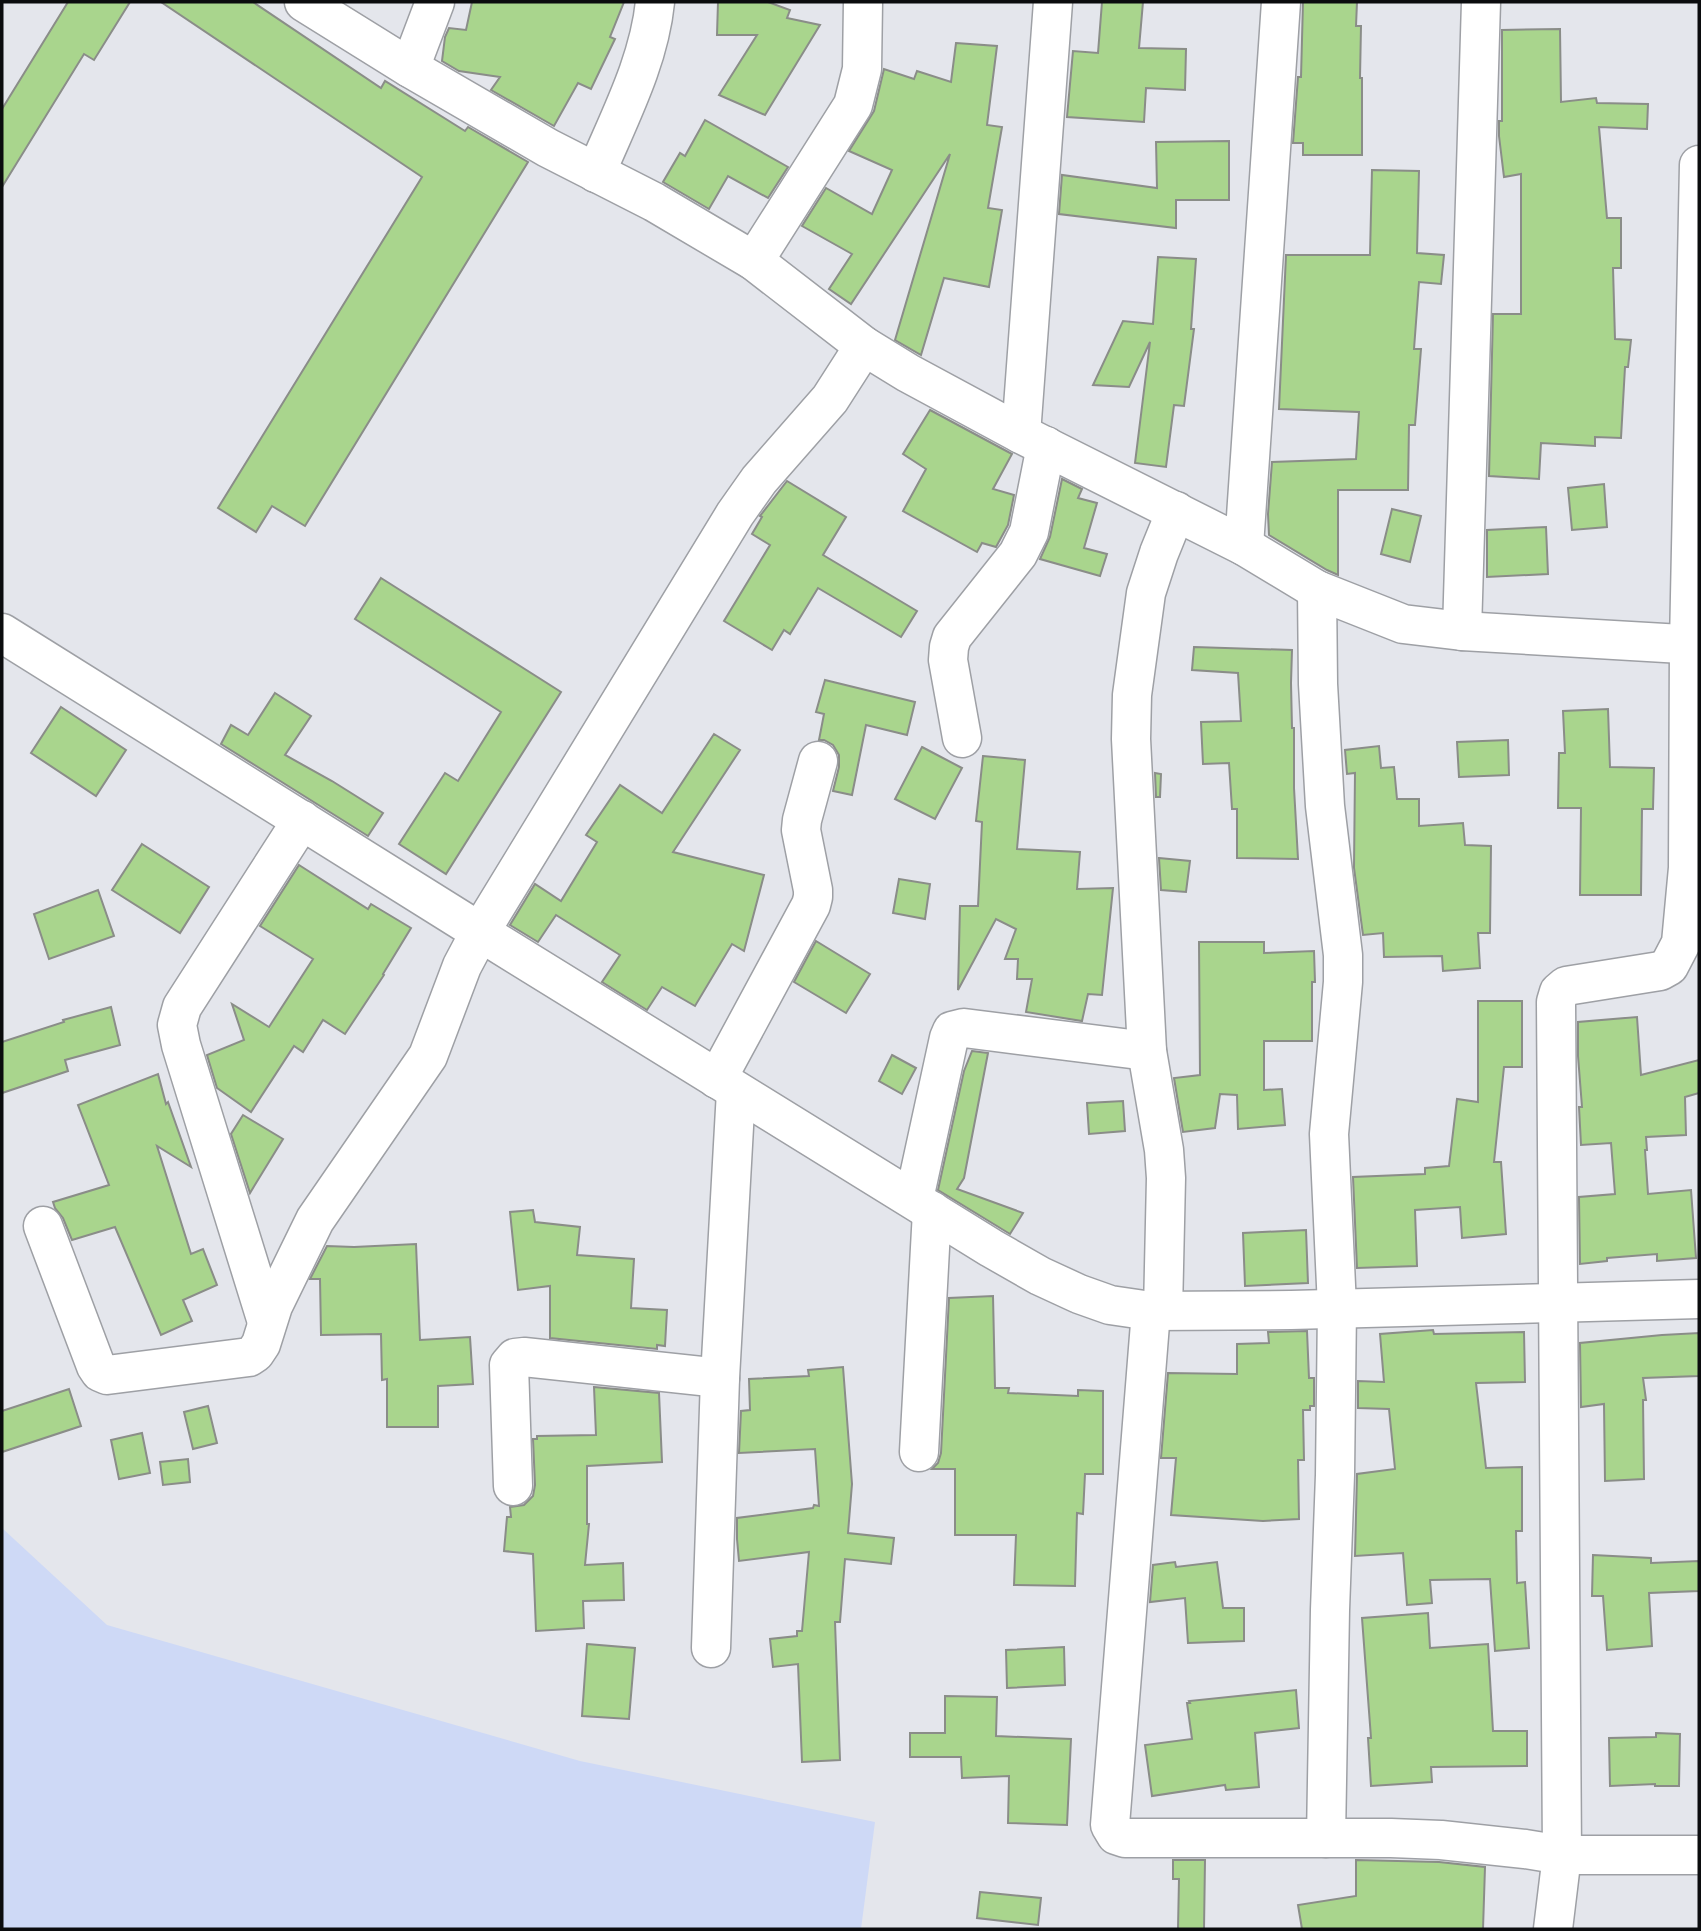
<svg xmlns="http://www.w3.org/2000/svg" width="1701" height="1931" viewBox="0 0 1701 1931" font-family="Rubik,sans-serif">
  <style>
    .green { fill: #ced9f6 }
    .building { fill: #a9d58d; stroke: #8a8d88; stroke-width: 2 }
    .lines { fill: none; stroke-linecap: round; stroke-linejoin: round }
    .minor-casing { stroke: #9ea0a5; stroke-width: 41 }
    .minor { stroke: #fff; stroke-width: 38 }
  </style>
  <rect width="100%" height="100%" fill="#e4e6ec"/>
  <path class="green" d="M 2,1528 L 107,1625 L 580,1761 L 875,1822 L 861,1929 L 2,1929 Z"/>
  <g class="building">
    <path d="M 68,2 L 130,2 L 94,60 L 84,54 L 2,187 L 2,109 Z"/>
    <path d="M 161,2 L 253,2 L 381,88 L 385,81 L 465,131 L 468,127 L 528,162 L 305,526 L 272,506 L 256,532 L 218,508 L 422,177 Z"/>
    <path d="M 472,2 L 624,2 L 610,37 L 615,39 L 591,89 L 578,83 L 554,126 L 491,90 L 500,77 L 459,71 L 442,61 L 445,37 L 449,28 L 466,30 Z"/>
    <path d="M 718,2 L 768,2 L 790,10 L 787,18 L 820,25 L 765,115 L 719,95 L 757,35 L 717,35 Z"/>
    <path d="M 1102,2 L 1143,2 L 1139,48 L 1186,49 L 1185,90 L 1146,88 L 1144,122 L 1067,117 L 1073,51 L 1098,53 Z"/>
    <path d="M 1303,2 L 1357,2 L 1356,26 L 1361,26 L 1360,78 L 1362,78 L 1362,155 L 1303,155 L 1303,143 L 1293,143 L 1298,77 L 1301,77 Z"/>
    <path d="M 1560,29 L 1561,102 L 1596,98 L 1597,103 L 1648,104 L 1647,129 L 1599,127 L 1607,218 L 1621,218 L 1621,268 L 1613,268 L 1615,339 L 1631,340 L 1628,367 L 1625,367 L 1621,438 L 1595,437 L 1595,446 L 1541,443 L 1539,479 L 1489,476 L 1493,314 L 1521,314 L 1521,174 L 1504,177 L 1499,136 L 1499,121 L 1502,121 L 1502,30 Z"/>
    <path d="M 956,43 L 997,46 L 987,125 L 1002,127 L 988,208 L 1002,210 L 989,287 L 944,278 L 921,355 L 895,340 L 950,154 L 851,304 L 829,289 L 852,254 L 802,226 L 826,188 L 872,214 L 892,170 L 849,151 L 874,111 L 884,69 L 914,79 L 917,71 L 951,82 Z"/>
    <path d="M 705,120 L 788,167 L 768,198 L 728,176 L 709,209 L 663,182 L 680,153 L 685,156 Z"/>
    <path d="M 1229,141 L 1229,200 L 1176,200 L 1176,228 L 1059,214 L 1062,175 L 1157,188 L 1156,142 Z"/>
    <path d="M 1372,170 L 1419,171 L 1417,253 L 1444,255 L 1441,284 L 1419,282 L 1414,349 L 1421,349 L 1415,425 L 1409,425 L 1408,490 L 1338,490 L 1338,575 L 1327,570 L 1269,535 L 1268,514 L 1272,462 L 1356,459 L 1359,412 L 1279,409 L 1286,255 L 1370,255 Z"/>
    <path d="M 1158,257 L 1196,259 L 1191,329 L 1194,329 L 1184,406 L 1174,405 L 1166,467 L 1135,463 L 1150,342 L 1129,387 L 1093,385 L 1123,321 L 1153,324 Z"/>
    <path d="M 930,410 L 1012,454 L 993,489 L 1014,495 L 1008,525 L 996,547 L 982,543 L 977,552 L 903,511 L 926,469 L 903,454 Z"/>
    <path d="M 1062,479 L 1082,489 L 1078,498 L 1097,503 L 1084,548 L 1107,554 L 1100,576 L 1040,559 L 1050,537 Z"/>
    <path d="M 787,481 L 846,517 L 823,555 L 917,611 L 901,637 L 818,588 L 790,634 L 784,630 L 772,650 L 724,621 L 770,545 L 752,534 L 762,517 L 760,516 Z"/>
    <path d="M 1604,484 L 1607,527 L 1572,530 L 1568,488 Z"/>
    <path d="M 1392,509 L 1421,516 L 1410,562 L 1381,554 Z"/>
    <path d="M 1546,527 L 1548,574 L 1487,577 L 1487,530 Z"/>
    <path d="M 381,578 L 561,692 L 446,874 L 399,844 L 445,773 L 458,781 L 501,712 L 355,619 Z"/>
    <path d="M 1194,647 L 1292,650 L 1291,683 L 1292,728 L 1294,728 L 1294,788 L 1298,859 L 1237,858 L 1237,809 L 1232,809 L 1229,763 L 1203,764 L 1201,722 L 1241,721 L 1238,673 L 1192,670 Z"/>
    <path d="M 825,680 L 915,702 L 907,735 L 866,725 L 852,795 L 833,791 L 839,767 L 839,755 L 833,745 L 824,740 L 819,740 L 824,714 L 816,712 Z"/>
    <path d="M 275,693 L 311,716 L 285,755 L 332,781 L 383,813 L 368,836 L 221,744 L 231,725 L 248,735 Z"/>
    <path d="M 61,707 L 126,750 L 96,796 L 31,753 Z"/>
    <path d="M 1608,709 L 1610,767 L 1654,768 L 1653,809 L 1642,809 L 1641,895 L 1580,895 L 1581,808 L 1558,808 L 1559,753 L 1565,753 L 1563,711 Z"/>
    <path d="M 714,734 L 740,750 L 673,852 L 764,875 L 744,951 L 732,944 L 695,1006 L 662,987 L 647,1010 L 602,982 L 620,955 L 556,915 L 538,942 L 510,925 L 535,884 L 561,901 L 597,842 L 586,835 L 620,785 L 662,813 Z"/>
    <path d="M 1508,740 L 1509,775 L 1459,777 L 1457,742 Z"/>
    <path d="M 1379,746 L 1381,768 L 1394,767 L 1397,799 L 1419,799 L 1419,826 L 1463,823 L 1465,845 L 1491,846 L 1490,933 L 1478,933 L 1480,968 L 1443,971 L 1442,956 L 1384,957 L 1383,933 L 1363,935 L 1354,868 L 1355,773 L 1347,774 L 1345,750 Z"/>
    <path d="M 922,747 L 962,768 L 935,819 L 895,799 Z"/>
    <path d="M 983,756 L 1025,760 L 1017,849 L 1080,852 L 1077,889 L 1113,888 L 1102,995 L 1088,994 L 1082,1021 L 1026,1012 L 1032,979 L 1017,979 L 1018,959 L 1005,959 L 1016,929 L 996,919 L 958,990 L 960,906 L 978,906 L 982,822 L 976,821 Z"/>
    <path d="M 1155,773 L 1161,774 L 1160,797 L 1156,797 Z"/>
    <path d="M 142,844 L 209,887 L 180,933 L 112,890 Z"/>
    <path d="M 1159,858 L 1190,861 L 1186,892 L 1161,890 Z"/>
    <path d="M 299,865 L 368,909 L 371,904 L 411,928 L 383,974 L 384,975 L 345,1034 L 323,1020 L 303,1052 L 294,1046 L 251,1112 L 217,1088 L 207,1055 L 244,1040 L 232,1004 L 269,1027 L 313,959 L 260,926 Z"/>
    <path d="M 899,879 L 930,884 L 925,919 L 893,913 Z"/>
    <path d="M 98,890 L 114,936 L 49,959 L 34,914 Z"/>
    <path d="M 816,941 L 870,974 L 846,1013 L 794,982 Z"/>
    <path d="M 1199,942 L 1264,942 L 1264,953 L 1314,951 L 1315,982 L 1312,982 L 1312,1041 L 1264,1041 L 1264,1090 L 1282,1089 L 1285,1125 L 1238,1129 L 1237,1095 L 1220,1094 L 1215,1128 L 1183,1132 L 1174,1078 L 1200,1075 Z"/>
    <path d="M 1478,1001 L 1522,1001 L 1522,1067 L 1504,1067 L 1494,1162 L 1501,1162 L 1506,1234 L 1462,1238 L 1460,1207 L 1415,1210 L 1417,1266 L 1357,1268 L 1353,1177 L 1425,1174 L 1425,1168 L 1449,1166 L 1457,1099 L 1478,1102 Z"/>
    <path d="M 111,1007 L 120,1045 L 65,1060 L 68,1071 L 2,1093 L 2,1042 L 64,1022 L 63,1020 Z"/>
    <path d="M 1637,1017 L 1641,1075 L 1699,1060 L 1699,1093 L 1685,1097 L 1686,1135 L 1646,1137 L 1647,1150 L 1645,1150 L 1648,1194 L 1691,1190 L 1696,1258 L 1657,1261 L 1657,1254 L 1607,1258 L 1607,1261 L 1580,1264 L 1579,1197 L 1615,1194 L 1611,1143 L 1581,1145 L 1579,1107 L 1582,1107 L 1578,1056 L 1578,1022 Z"/>
    <path d="M 972,1051 L 988,1053 L 964,1178 L 957,1189 L 1023,1213 L 1010,1234 L 938,1190 L 964,1071 Z"/>
    <path d="M 892,1055 L 916,1068 L 902,1094 L 879,1081 Z"/>
    <path d="M 158,1074 L 166,1104 L 168,1102 L 191,1167 L 157,1146 L 191,1254 L 203,1249 L 217,1285 L 183,1300 L 192,1321 L 161,1335 L 115,1227 L 72,1240 L 63,1218 L 55,1208 L 53,1202 L 109,1185 L 78,1105 Z"/>
    <path d="M 1123,1101 L 1125,1131 L 1089,1134 L 1087,1103 Z"/>
    <path d="M 243,1115 L 283,1139 L 250,1193 L 231,1134 Z"/>
    <path d="M 533,1210 L 535,1222 L 580,1227 L 577,1255 L 634,1259 L 631,1308 L 667,1310 L 665,1346 L 657,1345 L 657,1349 L 550,1338 L 550,1286 L 518,1290 L 510,1212 Z"/>
    <path d="M 1306,1230 L 1308,1283 L 1245,1286 L 1243,1233 Z"/>
    <path d="M 416,1244 L 420,1340 L 470,1337 L 473,1384 L 438,1386 L 438,1427 L 387,1427 L 387,1379 L 382,1380 L 381,1334 L 321,1335 L 320,1279 L 310,1279 L 327,1246 L 354,1247 Z"/>
    <path d="M 993,1296 L 995,1388 L 1009,1388 L 1008,1393 L 1078,1396 L 1078,1390 L 1103,1391 L 1103,1474 L 1085,1474 L 1083,1514 L 1077,1513 L 1075,1586 L 1014,1585 L 1016,1535 L 955,1535 L 955,1469 L 932,1469 L 938,1463 L 941,1453 L 949,1298 Z"/>
    <path d="M 1433,1330 L 1434,1334 L 1524,1332 L 1525,1382 L 1476,1383 L 1486,1468 L 1522,1467 L 1522,1531 L 1516,1531 L 1517,1583 L 1525,1582 L 1529,1648 L 1495,1651 L 1490,1579 L 1430,1580 L 1432,1603 L 1407,1605 L 1403,1553 L 1355,1556 L 1357,1474 L 1395,1469 L 1389,1409 L 1358,1408 L 1358,1381 L 1384,1382 L 1380,1334 Z"/>
    <path d="M 1307,1331 L 1309,1378 L 1314,1378 L 1314,1406 L 1310,1406 L 1310,1410 L 1303,1410 L 1304,1460 L 1298,1460 L 1299,1519 L 1263,1521 L 1171,1515 L 1176,1458 L 1161,1458 L 1168,1373 L 1237,1374 L 1237,1344 L 1269,1343 L 1268,1332 Z"/>
    <path d="M 1699,1333 L 1699,1376 L 1643,1378 L 1646,1400 L 1643,1400 L 1644,1479 L 1605,1481 L 1604,1404 L 1581,1407 L 1580,1343 L 1662,1335 Z"/>
    <path d="M 843,1367 L 852,1484 L 848,1533 L 894,1538 L 891,1564 L 845,1559 L 840,1622 L 835,1622 L 840,1760 L 802,1762 L 798,1664 L 773,1667 L 770,1639 L 797,1636 L 797,1631 L 802,1631 L 809,1552 L 739,1561 L 737,1539 L 737,1518 L 813,1508 L 814,1505 L 819,1506 L 815,1449 L 739,1453 L 741,1411 L 750,1410 L 749,1379 L 809,1376 L 808,1370 Z"/>
    <path d="M 594,1387 L 659,1393 L 662,1462 L 587,1466 L 587,1524 L 589,1524 L 585,1565 L 623,1563 L 624,1600 L 583,1601 L 584,1628 L 536,1631 L 533,1554 L 504,1551 L 507,1517 L 511,1517 L 510,1507 L 524,1505 L 533,1496 L 535,1485 L 533,1439 L 537,1439 L 537,1436 L 596,1435 Z"/>
    <path d="M 69,1389 L 81,1426 L 2,1452 L 2,1411 Z"/>
    <path d="M 208,1406 L 217,1443 L 193,1449 L 184,1412 Z"/>
    <path d="M 142,1433 L 150,1473 L 119,1479 L 111,1440 Z"/>
    <path d="M 188,1459 L 190,1482 L 163,1485 L 160,1462 Z"/>
    <path d="M 1593,1555 L 1651,1558 L 1651,1563 L 1699,1561 L 1699,1591 L 1649,1593 L 1652,1646 L 1607,1650 L 1603,1596 L 1592,1596 Z"/>
    <path d="M 1175,1562 L 1176,1567 L 1217,1562 L 1223,1608 L 1244,1608 L 1244,1641 L 1188,1643 L 1185,1598 L 1150,1602 L 1153,1565 Z"/>
    <path d="M 1428,1613 L 1430,1648 L 1488,1644 L 1493,1731 L 1527,1731 L 1527,1766 L 1431,1767 L 1432,1782 L 1371,1786 L 1368,1738 L 1371,1738 L 1362,1618 Z"/>
    <path d="M 587,1644 L 635,1648 L 629,1719 L 582,1716 Z"/>
    <path d="M 1064,1647 L 1065,1685 L 1007,1688 L 1006,1650 Z"/>
    <path d="M 1296,1690 L 1299,1728 L 1255,1733 L 1259,1787 L 1226,1790 L 1225,1785 L 1152,1796 L 1145,1745 L 1192,1739 L 1187,1703 L 1190,1703 L 1189,1701 Z"/>
    <path d="M 945,1696 L 997,1697 L 996,1736 L 1071,1739 L 1067,1825 L 1008,1823 L 1009,1776 L 962,1778 L 961,1757 L 910,1757 L 910,1733 L 945,1733 Z"/>
    <path d="M 1656,1733 L 1680,1734 L 1679,1786 L 1655,1786 L 1655,1784 L 1610,1786 L 1609,1738 L 1656,1737 Z"/>
    <path d="M 1173,1860 L 1205,1860 L 1204,1929 L 1178,1929 L 1179,1879 L 1173,1879 Z"/>
    <path d="M 1356,1860 L 1439,1862 L 1485,1867 L 1483,1929 L 1302,1929 L 1298,1905 L 1356,1896 Z"/>
    <path d="M 980,1892 L 1041,1898 L 1038,1925 L 977,1918 Z"/>
  </g>
  <g class="lines">
    <defs>
      <g id="minor">
        <path d="M 304,2 L 410,68 L 548,148 L 654,202 L 754,261 L 864,346 L 908,373 L 1021,434 L 1244,546 L 1317,590 L 1403,624 L 1462,631 L 1699,645"/>
        <path d="M 410,68 L 435,2"/>
        <path d="M 596,173 C 619,118 649,62 655,2"/>
        <path d="M 754,261 L 853,105 L 862,69 L 863,2"/>
        <path d="M 1021,434 L 1053,2"/>
        <path d="M 1244,546 L 1281,2"/>
        <path d="M 1317,590 L 1318,684 L 1325,806 L 1343,955 L 1343,982 L 1329,1134 L 1337,1307 L 1335,1475 L 1330,1610 L 1326,1838"/>
        <path d="M 1462,631 L 1481,2"/>
        <path d="M 2,633 L 480,932 L 991,1248 L 1040,1276 L 1079,1294 L 1110,1305 L 1151,1311 L 1291,1310 L 1699,1299"/>
        <path d="M 962,738 L 948,660 L 949,647 L 952,637 L 1018,554 L 1029,532 L 1046,446"/>
        <path d="M 717,1079 L 811,905 L 813,897 L 813,890 L 801,830 L 802,820 L 818,761"/>
        <path d="M 914,1199 L 949,1038 L 952,1031 L 964,1028 L 1147,1051"/>
        <path d="M 43,1226 L 96,1366 L 100,1372 L 107,1375 L 249,1357 L 255,1353 L 261,1344 L 273,1306 L 315,1220 L 428,1056 L 462,966 L 480,932 L 735,514 L 759,480 L 830,399 L 864,346"/>
        <path d="M 1151,1311 L 1110,1825 L 1116,1835 L 1125,1838 L 1391,1838 L 1441,1840 L 1525,1849 L 1562,1855 L 1699,1855"/>
        <path d="M 1163,1311 L 1166,1178 L 1164,1150 L 1147,1051 L 1131,739 L 1132,695 L 1146,593 L 1159,553 L 1176,511"/>
        <path d="M 267,1322 L 181,1045 L 177,1025 L 182,1007 L 302,820"/>
        <path d="M 919,1452 L 932,1211"/>
        <path d="M 513,1486 L 509,1365 L 515,1358 L 524,1357 L 720,1378"/>
        <path d="M 711,1648 L 720,1378 L 736,1091"/>
        <path d="M 1553,1929 L 1562,1855 L 1556,1002 L 1559,992 L 1566,986 L 1660,971 L 1669,966 L 1681,943 L 1688,868 L 1689,644 L 1699,165"/>
      </g>
    </defs>
    <use href="#minor" class="minor-casing"/>
    <use href="#minor" class="minor"/>
  </g>
  <rect width="1701" height="1931" fill="none" stroke="#0b0c0e" stroke-width="7"/>
</svg>
